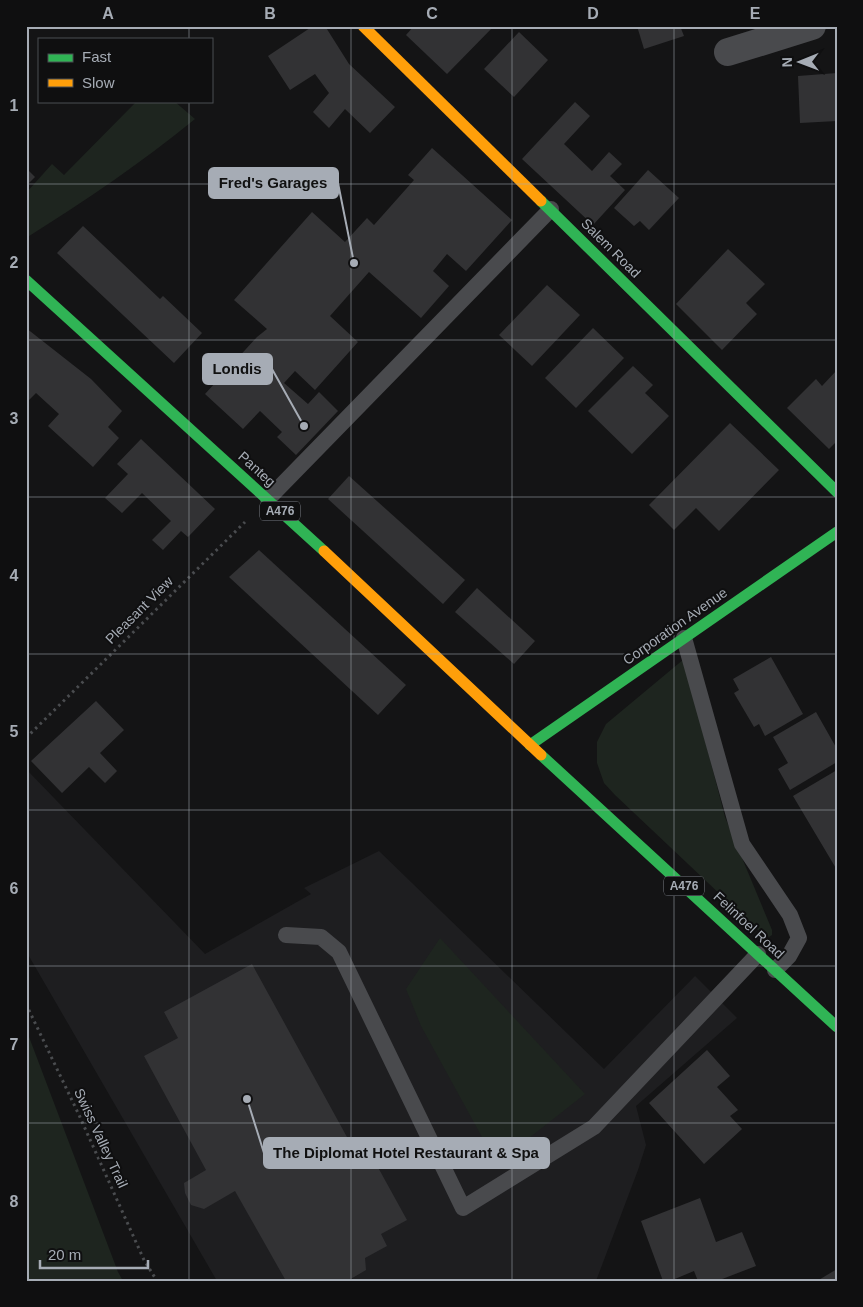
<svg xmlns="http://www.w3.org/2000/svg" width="863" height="1307" viewBox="0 0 863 1307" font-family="Helvetica,sans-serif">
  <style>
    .built { fill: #1e1e20 }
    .green { fill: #1e251f }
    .building { fill: #323234 }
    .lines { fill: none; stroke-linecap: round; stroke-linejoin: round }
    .path { stroke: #4a4c4f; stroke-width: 3; stroke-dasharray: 2.5 4; stroke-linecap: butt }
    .lane { stroke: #494a4d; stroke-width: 16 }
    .street { stroke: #494a4d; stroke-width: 28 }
    .fast { stroke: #30b455; stroke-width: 11 }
    .slow { stroke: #ff9f0a; stroke-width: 11 }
    .grid { fill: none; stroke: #a6acb5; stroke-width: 1; stroke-opacity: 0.55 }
    .labels { text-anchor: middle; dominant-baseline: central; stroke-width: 4; stroke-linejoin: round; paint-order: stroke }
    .shield { fill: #0f0f10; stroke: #797d84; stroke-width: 1 }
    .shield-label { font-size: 12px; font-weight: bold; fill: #a6acb5 }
    .street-label { font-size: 14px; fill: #a6acb5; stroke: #0f0f10 }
    .leader { fill: none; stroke: #a6acb5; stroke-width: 2 }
    .callout-dot { fill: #a6acb5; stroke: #0f0f10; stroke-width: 2 }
    .callout { fill: #a6acb5; stroke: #a6acb5; stroke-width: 2 }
    .callout-label { font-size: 15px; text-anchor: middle; font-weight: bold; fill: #111 }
    .neatline { fill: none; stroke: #a6acb5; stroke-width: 2 }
    .grid-label { font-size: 16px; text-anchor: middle; font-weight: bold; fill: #a6acb5 }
  </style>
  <rect width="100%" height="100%" fill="#141415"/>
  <path class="built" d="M 26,769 L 205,954 L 311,894 L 304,888 L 379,851 L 604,1069 L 695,976 L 737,1018 L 636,1106 L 646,1145 L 638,1170 L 596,1281 L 217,1281 L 26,951 Z"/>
  <g class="green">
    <path d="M 137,101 L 174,101 L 195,119 C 141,163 85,201 26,238 L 26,193 L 52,164 L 64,175 Z"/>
    <path d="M 684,659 L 725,817 L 772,930 L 772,935 L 769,937 L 760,932 L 615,795 L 604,783 L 597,763 L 597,742 L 606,724 Z"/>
    <path d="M 440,938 L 585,1094 L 524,1142 L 488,1148 L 421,1026 L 406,989 Z"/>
    <path d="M 26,1029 L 118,1272 L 123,1281 L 26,1281 Z"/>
  </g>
  <g class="building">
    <path d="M 313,26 L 325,26 L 349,64 L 395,107 L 370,133 L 345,109 L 329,128 L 313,112 L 329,93 L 315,74 L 290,90 L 268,56 Z"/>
    <path d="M 414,26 L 494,26 L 447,74 L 406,35 Z"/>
    <path d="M 637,26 L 680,26 L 684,36 L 644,49 Z"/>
    <path d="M 519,32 L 548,60 L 514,97 L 484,69 Z"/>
    <path d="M 837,73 L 837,121 L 800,123 L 798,76 Z"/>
    <path d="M 575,102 L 590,116 L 564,144 L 592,171 L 609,152 L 622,164 L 610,176 L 625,190 L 593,225 L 522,159 Z"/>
    <path d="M 432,148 L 512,220 L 466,271 L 447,254 L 433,271 L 449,286 L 421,318 L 369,272 L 330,316 L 358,342 L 315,390 L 295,371 L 284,383 L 308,404 L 319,392 L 338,411 L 296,455 L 277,437 L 282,432 L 260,411 L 243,429 L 205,394 L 257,337 L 267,329 L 234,300 L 312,212 L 345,242 L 367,218 L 374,225 L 414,180 L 408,175 Z"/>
    <path d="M 26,168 L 35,177 L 26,186 Z"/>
    <path d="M 648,170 L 679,198 L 649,230 L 640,221 L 634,226 L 614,208 Z"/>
    <path d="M 83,226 L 160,299 L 163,296 L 202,333 L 174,363 L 57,253 Z"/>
    <path d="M 728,249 L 765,284 L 746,303 L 757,314 L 722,350 L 676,304 Z"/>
    <path d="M 547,285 L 580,315 L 532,366 L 499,335 Z"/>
    <path d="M 26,328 L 91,379 L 122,411 L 108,427 L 119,438 L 93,467 L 48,426 L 59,414 L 36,393 L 26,403 Z"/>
    <path d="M 593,328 L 624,358 L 576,408 L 545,378 Z"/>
    <path d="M 633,366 L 653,385 L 645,393 L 669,416 L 632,454 L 588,411 Z"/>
    <path d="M 837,370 L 837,441 L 829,449 L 787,408 L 816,379 L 822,386 Z"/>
    <path d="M 730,423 L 779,470 L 719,531 L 696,508 L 674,530 L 649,505 Z"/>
    <path d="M 141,439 L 215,509 L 188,537 L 181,531 L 163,550 L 152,540 L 171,521 L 142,493 L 122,513 L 105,498 L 128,474 L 117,464 Z"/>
    <path d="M 349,476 L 465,580 L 443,604 L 328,499 Z"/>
    <path d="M 259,550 L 406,685 L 378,715 L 229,577 Z"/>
    <path d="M 477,588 L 535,641 L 514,664 L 455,612 Z"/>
    <path d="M 771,657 L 803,714 L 765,736 L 759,724 L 754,727 L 734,693 L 739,690 L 733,679 Z"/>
    <path d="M 96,701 L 124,730 L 100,753 L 117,771 L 105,783 L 89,767 L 62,793 L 31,761 Z"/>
    <path d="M 816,712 L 837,749 L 837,762 L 790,790 L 778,769 L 788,763 L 773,737 Z"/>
    <path d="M 837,770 L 836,788 L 837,870 L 793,796 Z"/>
    <path d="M 252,964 L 353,1148 L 364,1142 L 407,1220 L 381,1234 L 387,1246 L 365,1258 L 366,1270 L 349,1280 L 286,1281 L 235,1191 L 204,1209 L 191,1205 L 185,1193 L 184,1183 L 206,1170 L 144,1056 L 178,1038 L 164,1012 Z"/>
    <path d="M 707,1050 L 730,1076 L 717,1087 L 738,1110 L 730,1116 L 742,1129 L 704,1164 L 649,1103 Z"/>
    <path d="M 700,1198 L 716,1242 L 742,1232 L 756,1266 L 717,1281 L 698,1281 L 694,1271 L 670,1281 L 663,1281 L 641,1221 Z"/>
    <path d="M 837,1269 L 837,1281 L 817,1281 Z"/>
  </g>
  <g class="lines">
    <g class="path">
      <path d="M 26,738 L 245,522"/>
      <path d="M 26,1004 L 79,1115 L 144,1260 L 157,1281"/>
    </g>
    <g class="lane">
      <path d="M 268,499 L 551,209"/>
      <path d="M 684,638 L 742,844 L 790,915 L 799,938 L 789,956 L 775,970"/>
      <path d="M 286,935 L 321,937 L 339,952 L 463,1208 L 594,1127 L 758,954"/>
    </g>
    <path class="street" d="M 728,52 L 812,26"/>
    <g class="fast">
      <path d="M 541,201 L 837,492"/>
      <path d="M 26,280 L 324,551"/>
      <path d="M 530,745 L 837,532"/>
      <path d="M 541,755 L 837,1027"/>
    </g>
    <g class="slow">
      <path d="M 363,26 L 541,201"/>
      <path d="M 324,551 L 541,755"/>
    </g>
  </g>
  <path class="grid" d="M 189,26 L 189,39M 351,26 L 351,1281M 512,26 L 512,1281M 674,26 L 674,1281M 189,101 L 189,1281M 26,184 L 837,184M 26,340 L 837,340M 26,497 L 837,497M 26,654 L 837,654M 26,810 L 837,810M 26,966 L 837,966M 26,1123 L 837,1123"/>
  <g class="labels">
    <g class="shield">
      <rect x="260" y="501.5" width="40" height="19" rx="4"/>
      <rect x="664" y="876.5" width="40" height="19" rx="4"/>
    </g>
    <g class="shield-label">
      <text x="280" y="511">A476</text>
      <text x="684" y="886">A476</text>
    </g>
    <g class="street-label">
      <text transform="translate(611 248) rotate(45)">Salem Road</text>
      <text transform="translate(257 469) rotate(42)">Panteg</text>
      <text transform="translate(139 610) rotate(-45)">Pleasant View</text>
      <text transform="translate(675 626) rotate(-35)">Corporation Avenue</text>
      <text transform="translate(749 925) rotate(43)">Felinfoel Road</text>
      <text transform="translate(101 1138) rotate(65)">Swiss Valley Trail</text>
    </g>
  </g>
  <path class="leader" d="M354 263L338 183M304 426L272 369M247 1099L264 1153"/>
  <g class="callout-dot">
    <circle cx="354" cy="263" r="5"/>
    <circle cx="304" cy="426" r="5"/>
    <circle cx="247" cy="1099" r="5"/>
  </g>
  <g class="callout">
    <rect x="209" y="168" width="129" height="30" rx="5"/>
    <rect x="203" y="354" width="69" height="30" rx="5"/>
    <rect x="264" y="1138" width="285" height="30" rx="5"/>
  </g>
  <g class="callout-label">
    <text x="273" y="188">Fred's Garages</text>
    <text x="237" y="374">Londis</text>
    <text x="406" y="1158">The Diplomat Hotel Restaurant &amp; Spa</text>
  </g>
  <rect width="863" height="1307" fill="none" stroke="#0f0f10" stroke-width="55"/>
  <rect x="38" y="38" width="175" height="65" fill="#0f0f10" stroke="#4b4e52"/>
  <rect x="48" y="54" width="25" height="8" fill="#30b455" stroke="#4b4e52"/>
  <text x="82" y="62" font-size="15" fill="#a6acb5">Fast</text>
  <rect x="48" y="79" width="25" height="8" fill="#ff9f0a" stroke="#4b4e52"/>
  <text x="82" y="88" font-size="15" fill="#a6acb5">Slow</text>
  <g transform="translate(800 62) rotate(269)" stroke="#0f0f10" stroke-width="4" paint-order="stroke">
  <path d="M0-4L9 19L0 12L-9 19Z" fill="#a6acb5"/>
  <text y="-8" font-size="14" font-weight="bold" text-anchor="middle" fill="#a6acb5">N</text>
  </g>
  <path d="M40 1260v8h108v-8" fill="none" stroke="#a6acb5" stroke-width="2.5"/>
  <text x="48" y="1260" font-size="15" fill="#a6acb5" stroke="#0f0f10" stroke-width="4" paint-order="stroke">20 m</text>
  <rect x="28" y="28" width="808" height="1252" class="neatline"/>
  <g class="grid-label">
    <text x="108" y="19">A</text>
    <text x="270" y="19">B</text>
    <text x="432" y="19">C</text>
    <text x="593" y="19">D</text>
    <text x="755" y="19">E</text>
    <text x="14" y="111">1</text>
    <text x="14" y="268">2</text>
    <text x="14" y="424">3</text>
    <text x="14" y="581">4</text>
    <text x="14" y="737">5</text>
    <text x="14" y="894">6</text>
    <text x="14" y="1050">7</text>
    <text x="14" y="1207">8</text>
  </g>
</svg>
